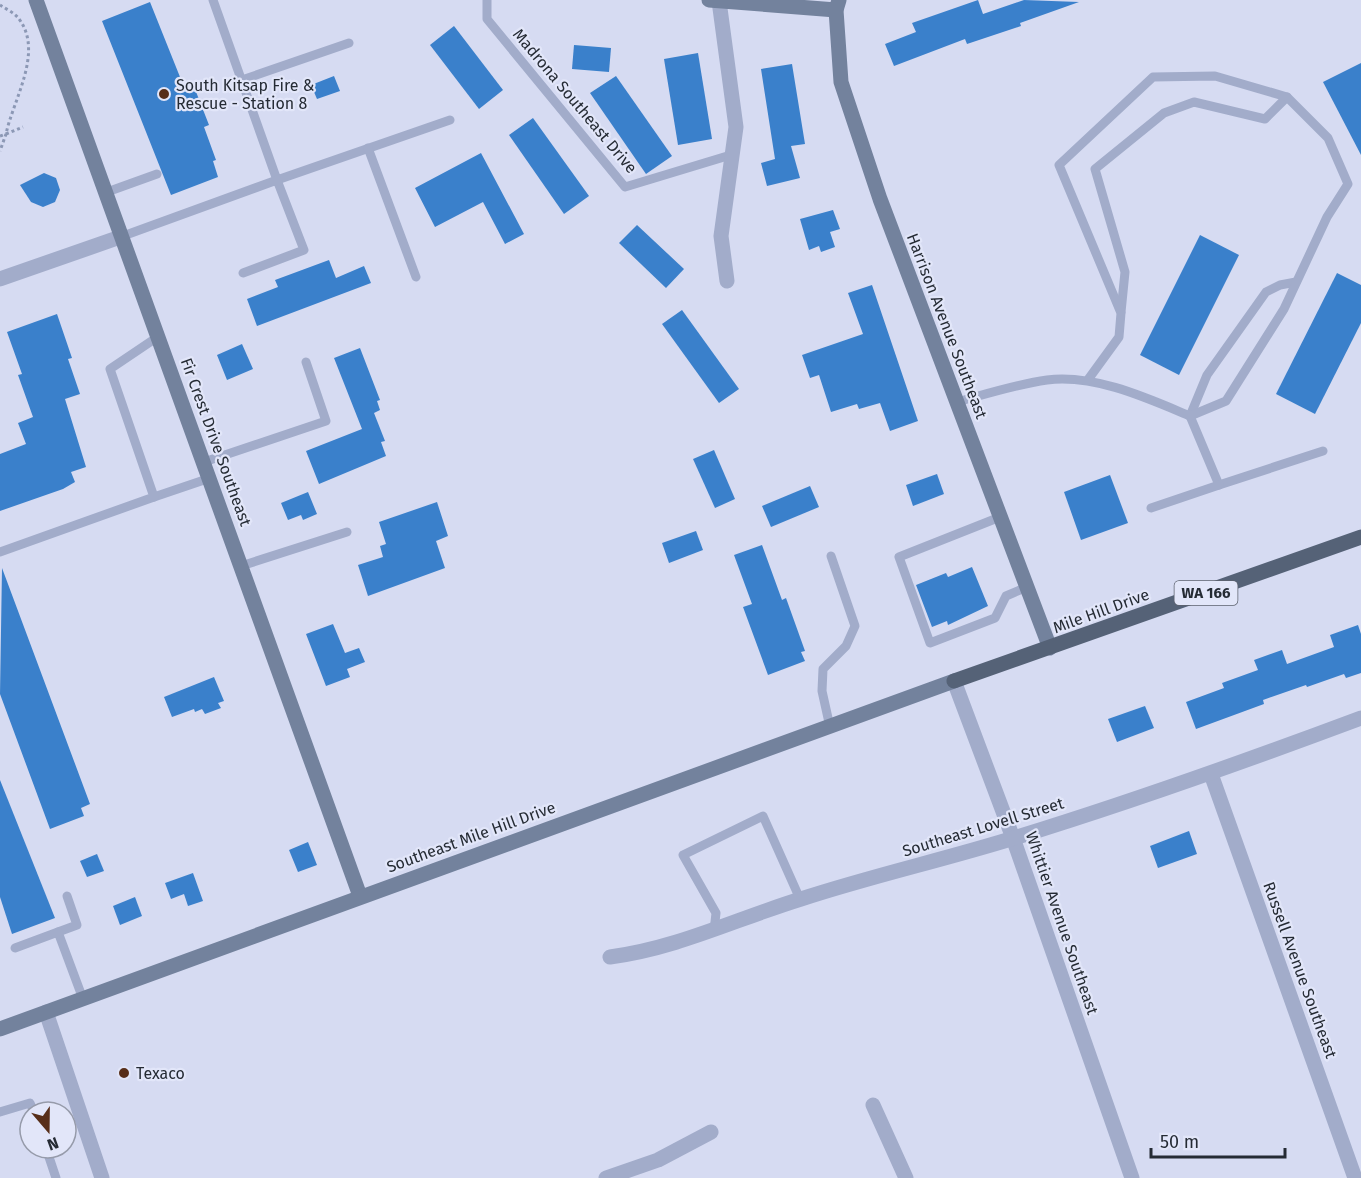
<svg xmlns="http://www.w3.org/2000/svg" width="1361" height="1178" viewBox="0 0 1361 1178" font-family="'Fira Sans',sans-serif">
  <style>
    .building { fill: #3a80cb }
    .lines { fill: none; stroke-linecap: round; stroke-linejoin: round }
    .path { stroke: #8c98b5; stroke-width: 3; stroke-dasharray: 3 3; stroke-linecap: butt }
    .lane { stroke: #a2acca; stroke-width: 9 }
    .street { stroke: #a2acca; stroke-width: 15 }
    .secondary { stroke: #73829d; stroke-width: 15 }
    .primary { stroke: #556277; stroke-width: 15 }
    .poi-dot { fill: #572e19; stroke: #e2e6f9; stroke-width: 2 }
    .labels { text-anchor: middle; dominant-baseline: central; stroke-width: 4.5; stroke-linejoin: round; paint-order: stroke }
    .shield { fill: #e2e6f9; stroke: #5e636f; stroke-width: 1.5 }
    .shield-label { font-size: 15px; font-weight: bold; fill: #252b34 }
    .poi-label { font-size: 16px; fill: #252b34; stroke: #e2e6f9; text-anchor: start }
    .street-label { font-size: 16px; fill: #252b34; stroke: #e2e6f9 }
  </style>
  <rect width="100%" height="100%" fill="#d6dbf2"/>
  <g class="building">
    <path d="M 978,0 L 983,14 L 1024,0 L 1079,2 L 1020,23 L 1021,26 L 967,44 L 965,39 L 894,66 L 885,44 L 916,32 L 912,23 Z"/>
    <path d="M 150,2 L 184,87 L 193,84 L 209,125 L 204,127 L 216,160 L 213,161 L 218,177 L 171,195 L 102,21 Z"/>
    <path d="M 454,26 L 503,90 L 479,109 L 430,45 Z"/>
    <path d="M 574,45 L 611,48 L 609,72 L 572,69 Z"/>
    <path d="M 698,53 L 712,139 L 678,145 L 664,59 Z"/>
    <path d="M 1361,63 L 1361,155 L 1323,82 Z"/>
    <path d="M 792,64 L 805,144 L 791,146 L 800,178 L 767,186 L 761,163 L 775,159 L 761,69 Z"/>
    <path d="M 334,76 L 340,91 L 317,99 L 311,85 Z"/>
    <path d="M 616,76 L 672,156 L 646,174 L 590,93 Z"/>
    <path d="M 533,118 L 589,196 L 564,214 L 509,135 Z"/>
    <path d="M 481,153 L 524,234 L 505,244 L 483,202 L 435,227 L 415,188 Z"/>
    <path d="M 44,173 L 56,178 L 60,190 L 55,202 L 43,207 L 31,202 L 20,185 Z"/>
    <path d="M 833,210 L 840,229 L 830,232 L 835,247 L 821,252 L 819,246 L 809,250 L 800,219 Z"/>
    <path d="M 637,225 L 684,269 L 666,288 L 619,243 Z"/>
    <path d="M 1200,235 L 1239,255 L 1179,375 L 1140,355 Z"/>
    <path d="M 329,260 L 336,278 L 364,266 L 371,283 L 257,326 L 247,299 L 278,287 L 275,280 Z"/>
    <path d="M 1337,273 L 1361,285 L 1361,323 L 1315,414 L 1276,394 Z"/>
    <path d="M 872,285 L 918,421 L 890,431 L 880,403 L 859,409 L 857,404 L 831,412 L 819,375 L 810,378 L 802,355 L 863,334 L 848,293 Z"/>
    <path d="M 682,310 L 739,389 L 719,403 L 662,324 Z"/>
    <path d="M 57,314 L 72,358 L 68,359 L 80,394 L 65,399 L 86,467 L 71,472 L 75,482 L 63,489 L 0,511 L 0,454 L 26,444 L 18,423 L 33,417 L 18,375 L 22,374 L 7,332 Z"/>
    <path d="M 242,344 L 253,369 L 227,380 L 217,355 Z"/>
    <path d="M 360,348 L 380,400 L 377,401 L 380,410 L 374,413 L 385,441 L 381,442 L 386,456 L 319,484 L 306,451 L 362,429 L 334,358 Z"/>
    <path d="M 714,450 L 735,499 L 715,508 L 693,459 Z"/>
    <path d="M 937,474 L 944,494 L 913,506 L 906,485 Z"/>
    <path d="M 1110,475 L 1128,523 L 1081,540 L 1064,492 Z"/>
    <path d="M 810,486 L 819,507 L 771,527 L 762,506 Z"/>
    <path d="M 308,492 L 317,514 L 303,520 L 301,515 L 288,520 L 281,503 Z"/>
    <path d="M 437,502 L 448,536 L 436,541 L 445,568 L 368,596 L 358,565 L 383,557 L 380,546 L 386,544 L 379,522 Z"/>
    <path d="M 696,531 L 703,550 L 669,563 L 662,543 Z"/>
    <path d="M 762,545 L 782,600 L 786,598 L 805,651 L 801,652 L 805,661 L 768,675 L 743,607 L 752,604 L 734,555 Z"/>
    <path d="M 972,567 L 988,606 L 948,625 L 947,621 L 932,627 L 916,585 L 946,573 L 948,577 Z"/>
    <path d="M 2,568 L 90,804 L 81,808 L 84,816 L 50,829 L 0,694 Z"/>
    <path d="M 333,624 L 345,653 L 359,648 L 365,662 L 347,669 L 350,677 L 326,686 L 306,634 Z"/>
    <path d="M 1358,625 L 1361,634 L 1361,673 L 1346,678 L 1344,674 L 1307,687 L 1306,685 L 1263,700 L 1264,704 L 1196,729 L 1186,702 L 1224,688 L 1222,683 L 1258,670 L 1254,660 L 1282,650 L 1287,664 L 1334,647 L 1330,635 Z"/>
    <path d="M 214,677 L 224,701 L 218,703 L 221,708 L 205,714 L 202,709 L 195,712 L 194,709 L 172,717 L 164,697 Z"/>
    <path d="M 1145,706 L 1154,728 L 1117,742 L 1108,719 Z"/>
    <path d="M 0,780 L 55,918 L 12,934 L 0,897 Z"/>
    <path d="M 1189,831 L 1197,854 L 1158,868 L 1150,846 Z"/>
    <path d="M 308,842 L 317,865 L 298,872 L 289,850 Z"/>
    <path d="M 97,854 L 104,871 L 87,877 L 80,861 Z"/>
    <path d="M 193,873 L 203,901 L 188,906 L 184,894 L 171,899 L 165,883 Z"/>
    <path d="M 135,897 L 142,916 L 120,925 L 113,906 Z"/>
  </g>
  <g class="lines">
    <g class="path">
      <path d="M 0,5 C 6,9 15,13 19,19 C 44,52 13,100 6,134"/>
      <path d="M 6,134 L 23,127"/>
      <path d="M 0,136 L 6,134 L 0,151"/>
    </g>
    <g class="lane">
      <path d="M 213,0 L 277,180 L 450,120"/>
      <path d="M 487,0 L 487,19 L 625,187 L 734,154"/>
      <path d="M 242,80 L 349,43"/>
      <path d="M 368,148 L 416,277"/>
      <path d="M 107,192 L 157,174"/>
      <path d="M 123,236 L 277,180 L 304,250 L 243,273"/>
      <path d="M 1296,282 L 1280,285 L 1266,292 L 1207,375 L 1190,416 L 1219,485 L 1323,451"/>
      <path d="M 1121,312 L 1125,272 L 1095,169 L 1164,113 L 1194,102 L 1265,119 L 1287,97"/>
      <path d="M 957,402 C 986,394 1017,384 1047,380 C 1095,374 1147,398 1190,416 L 1226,401 L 1284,309 L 1327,217 L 1348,184 L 1328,138 L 1287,97 L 1215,76 L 1153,77 L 1059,165 L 1121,313 L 1119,337 L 1087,381"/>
      <path d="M 204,462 L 326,421 L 306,362"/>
      <path d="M 154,497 L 210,478"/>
      <path d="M 1151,508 L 1219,485"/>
      <path d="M 1000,517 L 899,557 L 930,643 L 995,618 L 1006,596 L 1027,587"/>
      <path d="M 0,552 L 154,497 L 110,369 L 159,336"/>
      <path d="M 241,566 L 347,532"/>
      <path d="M 830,727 L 822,691 L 823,669 L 846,646 L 855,626 L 831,556"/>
      <path d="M 714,931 L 716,913 L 683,855 L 763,816 L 800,899"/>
      <path d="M 58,932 L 77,925 L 67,896"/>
      <path d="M 15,948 L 58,932 L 83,999"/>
      <path d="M 0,1112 L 30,1103 L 34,1112"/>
      <path d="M 46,1148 L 56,1178"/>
    </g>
    <g class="street">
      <path d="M 719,1 L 736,127 L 721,236 L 727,281"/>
      <path d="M 0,279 L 123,236"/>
      <path d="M 954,681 L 1013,838 L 1132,1178"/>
      <path d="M 1211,774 L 1355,1178"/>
      <path d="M 610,957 C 678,948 736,919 801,899 C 871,876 943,860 1014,838 C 1131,802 1246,761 1361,718"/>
      <path d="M 46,1012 L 102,1178"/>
      <path d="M 873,1105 L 906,1178"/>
      <path d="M 606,1178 L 658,1160 L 711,1132"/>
    </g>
    <g class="secondary">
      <path d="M 36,0 L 360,896"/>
      <path d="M 709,0 L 836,10"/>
      <path d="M 839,0 L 836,10 L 841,82 L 880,199 L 1050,648"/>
      <path d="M 0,1029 L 954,681"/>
    </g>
    <path class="primary" d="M 954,681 L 1361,537"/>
  </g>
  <g class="poi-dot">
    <circle cx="164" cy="94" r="6"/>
    <circle cx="124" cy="1073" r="6"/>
  </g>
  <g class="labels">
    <rect class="shield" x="1174.5" y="581" width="63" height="24" rx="4.5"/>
    <g class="shield-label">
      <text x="1206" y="593">WA 166</text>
    </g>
    <g class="poi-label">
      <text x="176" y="85">South Kitsap Fire &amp;<tspan x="176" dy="18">Rescue - Station 8</tspan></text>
      <text x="136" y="1073">Texaco</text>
    </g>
    <g class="street-label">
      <text transform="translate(575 101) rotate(50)">Madrona Southeast Drive</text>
      <text transform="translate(947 326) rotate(69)">Harrison Avenue Southeast</text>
      <text transform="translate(216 442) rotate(70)">Fir Crest Drive Southeast</text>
      <text transform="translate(1101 611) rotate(-20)">Mile Hill Drive</text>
      <text transform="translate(983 827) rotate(-17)">Southeast Lovell Street</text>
      <text transform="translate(471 837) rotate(-20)">Southeast Mile Hill Drive</text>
      <text transform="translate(1062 923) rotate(71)">Whittier Avenue Southeast</text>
      <text transform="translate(1300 970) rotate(70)">Russell Avenue Southeast</text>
    </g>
  </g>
  <g transform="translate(48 1130) rotate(160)"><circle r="28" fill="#e2e6f9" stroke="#969baa" stroke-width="1.5"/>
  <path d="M0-4.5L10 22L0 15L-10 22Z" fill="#572e19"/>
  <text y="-9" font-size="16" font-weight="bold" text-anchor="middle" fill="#252b34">N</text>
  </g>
  <path d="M1151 1148v9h134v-9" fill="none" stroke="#252b34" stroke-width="3"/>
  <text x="1160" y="1148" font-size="18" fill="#252b34" stroke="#e2e6f9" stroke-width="4.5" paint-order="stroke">50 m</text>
</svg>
